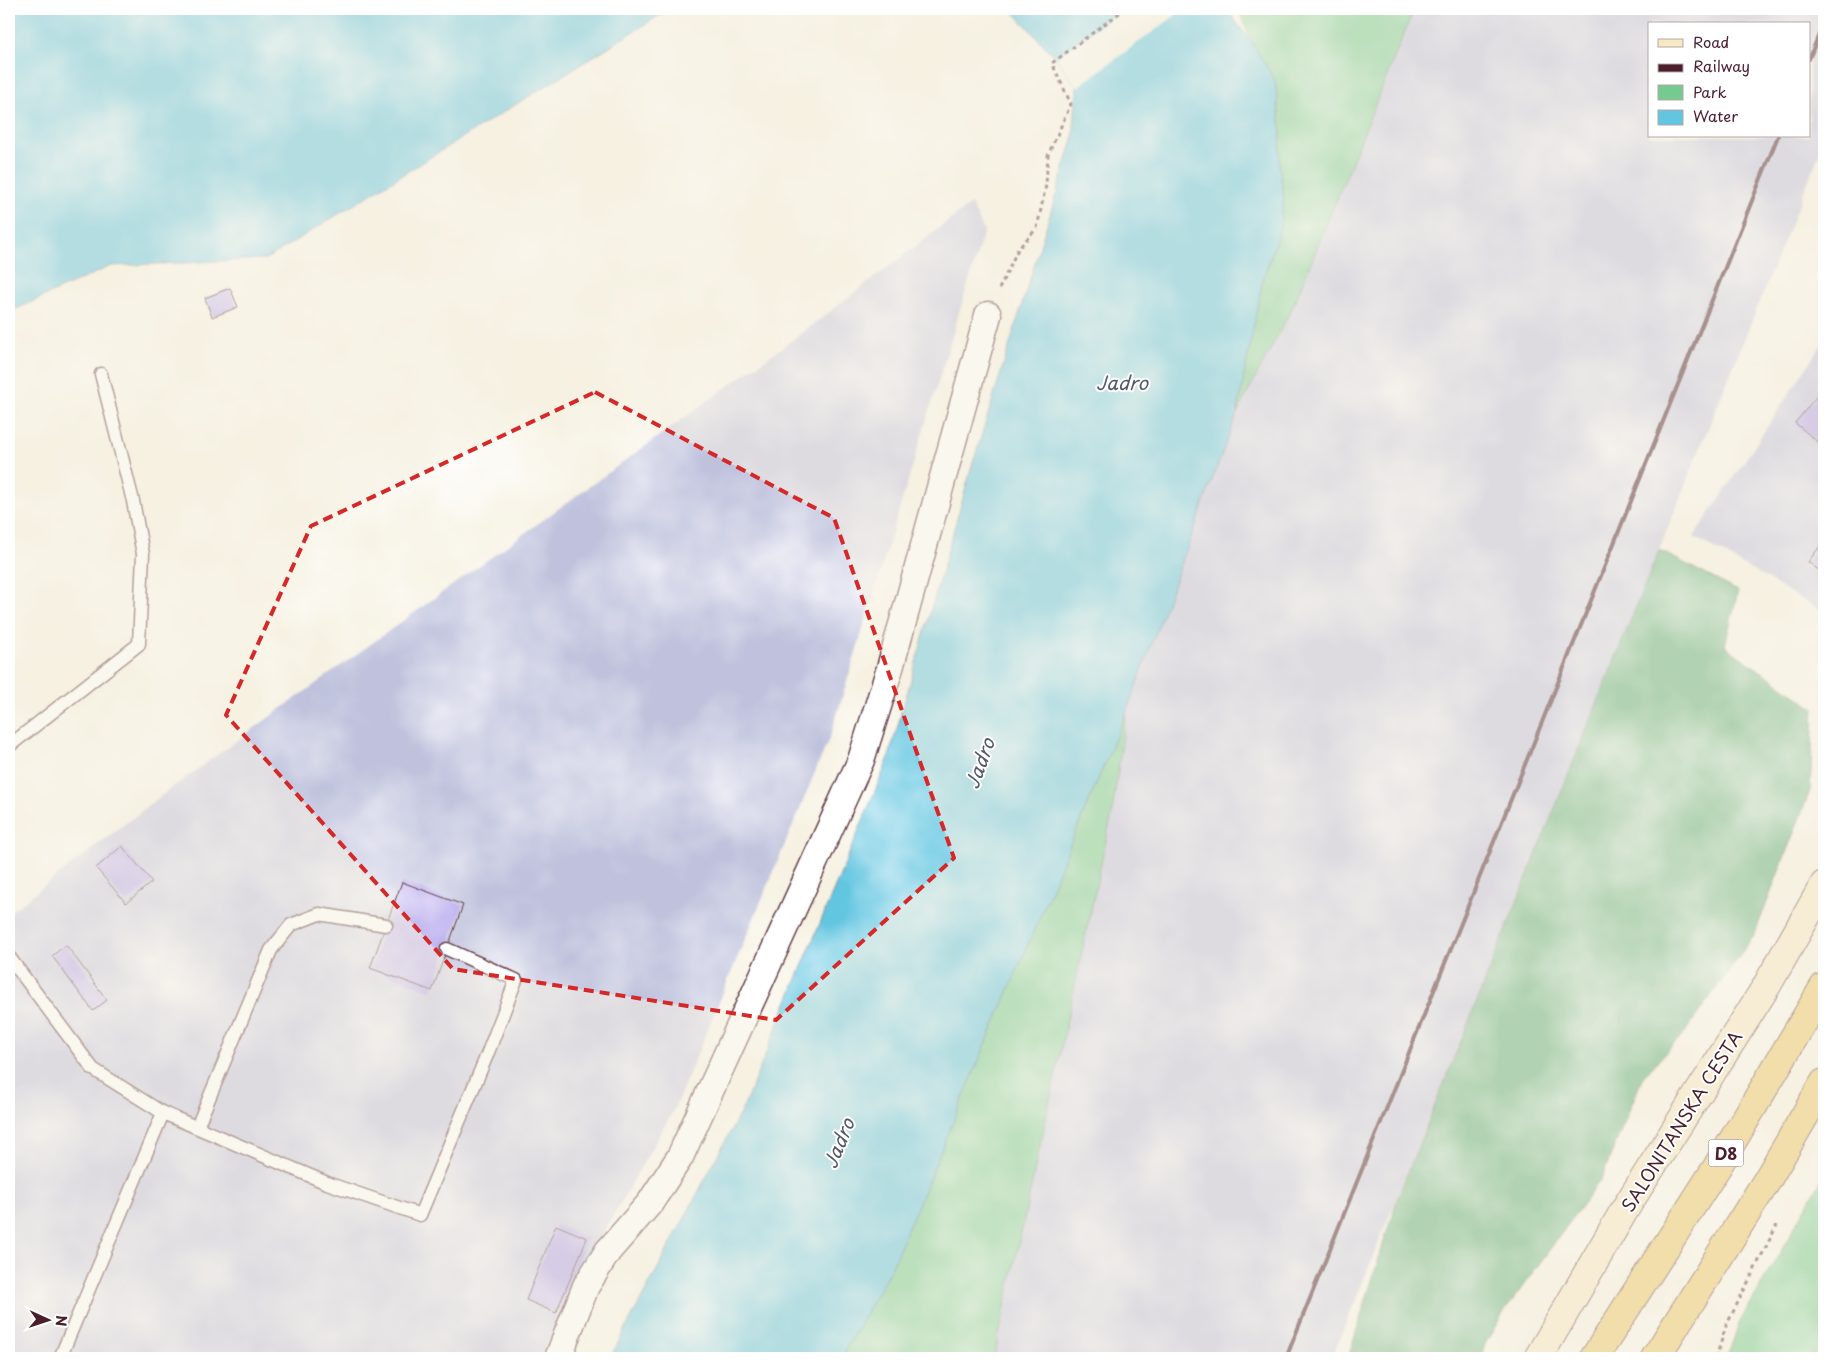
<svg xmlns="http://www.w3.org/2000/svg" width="1833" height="1367" viewBox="0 0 1833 1367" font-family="'Playpen Sans',sans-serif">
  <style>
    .industrial { fill: #c0c2dd; fill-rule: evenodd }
    .green { fill: #75cb8f; stroke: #60755d }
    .forest { fill: #60af7a; stroke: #556752 }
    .water { fill: #63c6e1; stroke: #567286 }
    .pier { fill: #f6f1e1 }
    .building { fill: #b0a1eb }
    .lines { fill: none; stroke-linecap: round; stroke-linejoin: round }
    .service-casing { stroke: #643e46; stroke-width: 15 }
    .minor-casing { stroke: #643e46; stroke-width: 29 }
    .secondary-casing { stroke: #643e46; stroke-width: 30 }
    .trunk-casing { stroke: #643e46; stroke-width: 30 }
    .path { stroke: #643e46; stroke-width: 3; stroke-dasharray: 4 4; stroke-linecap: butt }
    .service { stroke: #fff; stroke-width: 12 }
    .minor { stroke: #fff; stroke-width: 26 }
    .secondary { stroke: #f7e9c3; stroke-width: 28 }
    .trunk { stroke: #eac769; stroke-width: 28 }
    .rail { stroke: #4a1f2b; stroke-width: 4 }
    .marked { fill: none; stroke: #d62828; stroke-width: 4; stroke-dasharray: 10 6; stroke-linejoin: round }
    .labels { text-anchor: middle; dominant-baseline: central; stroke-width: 4; stroke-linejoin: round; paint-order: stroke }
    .shield { fill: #fff; stroke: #80626b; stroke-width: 1 }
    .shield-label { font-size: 16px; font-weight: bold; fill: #4a1f2b }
    .street-label { font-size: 18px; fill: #4a1f2b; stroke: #fff }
    .water-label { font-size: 19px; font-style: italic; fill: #53596b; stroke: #fff }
  </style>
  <rect width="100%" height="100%" fill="#fff"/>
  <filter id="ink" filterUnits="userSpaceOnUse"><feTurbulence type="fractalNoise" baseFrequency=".02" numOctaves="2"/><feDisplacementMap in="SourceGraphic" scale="10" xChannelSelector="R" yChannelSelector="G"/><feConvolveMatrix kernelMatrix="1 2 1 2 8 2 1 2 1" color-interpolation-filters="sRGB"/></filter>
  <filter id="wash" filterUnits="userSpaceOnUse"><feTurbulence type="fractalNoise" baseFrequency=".0096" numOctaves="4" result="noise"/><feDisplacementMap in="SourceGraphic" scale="20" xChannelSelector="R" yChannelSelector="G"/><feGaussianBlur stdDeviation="1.12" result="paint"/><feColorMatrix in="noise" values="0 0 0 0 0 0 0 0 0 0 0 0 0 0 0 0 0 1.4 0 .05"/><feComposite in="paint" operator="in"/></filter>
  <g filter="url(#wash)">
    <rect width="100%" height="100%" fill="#f6f1e1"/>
    <g class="industrial">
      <path d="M 1414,9 L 1824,9 L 1824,142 L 1332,1358 L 994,1358 L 1112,813 L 1126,713 L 1237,413 L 1294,304 ZM 1649,24 L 1809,24 L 1809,136 L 1649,136 Z"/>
      <path d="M 971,204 L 984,231 L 831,734 L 675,1107 L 605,1230 L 540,1358 L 9,1358 L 9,913 L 170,789 L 802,333 Z"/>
      <path d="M 1824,341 L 1824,612 L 1694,537 Z"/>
    </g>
    <g class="green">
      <path d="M 1238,9 L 1414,9 L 1294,304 L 1237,413 L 1262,283 L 1279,231 L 1284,198 L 1279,166 L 1281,130 L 1275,81 L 1251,41 Z"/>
      <path d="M 1126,713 L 1112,813 L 994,1358 L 841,1358 L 892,1266 Z"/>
      <path d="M 1824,1176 L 1824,1358 L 1727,1358 L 1740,1322 Z"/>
    </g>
    <path class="forest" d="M 1659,550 L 1738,591 L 1725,646 L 1814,708 L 1810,791 L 1754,936 L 1685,1032 L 1643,1077 L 1601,1179 L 1502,1315 L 1485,1344 L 1481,1358 L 1348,1358 L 1397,1199 Z"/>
    <g class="water">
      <path d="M 9,9 L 670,9 L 266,259 L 111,266 L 9,312 Z"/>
      <path d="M 1013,9 L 1226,9 L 1251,41 L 1275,81 L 1281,130 L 1279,166 L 1284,198 L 1279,231 L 1262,283 L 1237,413 L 1126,713 L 892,1266 L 841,1358 L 610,1358 L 744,1106 L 888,760 L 972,466 L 1073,140 L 1077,87 L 1056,58 L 1014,13 Z"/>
    </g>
    <path class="pier" d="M 1123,9 L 1184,9 L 1077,87 L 1056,58 Z"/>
    <g id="blocks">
      <g class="building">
        <path d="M 230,288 L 238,307 L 212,317 L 205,298 Z"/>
        <path d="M 1820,392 L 1824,396 L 1824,447 L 1795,423 Z"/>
        <path d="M 1824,541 L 1824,574 L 1808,562 Z"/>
        <path d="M 122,846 L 152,882 L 126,903 L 96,868 Z"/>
        <path d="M 402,882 L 463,905 L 432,991 L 370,968 Z"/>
        <path d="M 66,945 L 107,1000 L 93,1011 L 52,956 Z"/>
        <path d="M 556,1225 L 587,1238 L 556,1313 L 526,1300 Z"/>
      </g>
    </g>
  </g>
  <g filter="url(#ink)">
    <use href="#blocks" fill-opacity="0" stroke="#643e46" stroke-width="1"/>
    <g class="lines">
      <defs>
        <g id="service">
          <path d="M 9,746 L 139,644 L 143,554 L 133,501 L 101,374"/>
          <path d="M 9,957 L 93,1069 L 163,1113 L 327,1183 L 420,1215 L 487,1055 L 516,980 L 447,949"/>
          <path d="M 197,1127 L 271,950 L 291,925 L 319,914 L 386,925"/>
          <path d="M 60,1358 L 163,1113"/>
        </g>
        <path id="minor" d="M 558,1358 L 586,1286 L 608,1251 L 650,1203 L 680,1157 L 861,760 L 890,668 L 988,315"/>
        <path id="secondary" d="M 1538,1358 L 1628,1204 L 1766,987 L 1824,885"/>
        <g id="trunk">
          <path d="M 1594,1358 L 1717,1167 L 1824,987"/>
          <path d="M 1655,1358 L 1766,1182 L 1824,1083"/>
        </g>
      </defs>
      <use href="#service" class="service-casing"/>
      <use href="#minor" class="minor-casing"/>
      <use href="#secondary" class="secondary-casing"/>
      <use href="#trunk" class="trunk-casing"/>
      <g class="path">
        <path d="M 999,289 L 1018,249 L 1037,228 L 1046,185 L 1048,155 L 1071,104 L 1052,63 L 1125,9"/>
        <path d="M 1716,1358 L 1726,1326 L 1777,1225"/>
      </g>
      <use href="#service" class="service"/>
      <use href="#minor" class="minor"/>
      <use href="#secondary" class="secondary"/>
      <use href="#trunk" class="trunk"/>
      <g class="rail">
        <path d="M 1809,59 L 1824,22"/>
        <path d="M 1286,1358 L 1778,136"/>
      </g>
    </g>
  </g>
  <path d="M0 0H1833V1367H0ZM 595,392 L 834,518 L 954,858 L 776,1020 L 453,969 L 226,715 L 311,526 Z" fill="#f6f1e1" fill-opacity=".55" fill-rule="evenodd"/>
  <path class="marked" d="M 595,392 L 834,518 L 954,858 L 776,1020 L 453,969 L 226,715 L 311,526 Z"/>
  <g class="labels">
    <rect class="shield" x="1708.5" y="1139.5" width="35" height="27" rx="4"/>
    <g class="shield-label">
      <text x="1726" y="1153">D8</text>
    </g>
    <g class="street-label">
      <text transform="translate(1681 1121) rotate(-58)">SALONITANSKA CESTA</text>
    </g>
    <g class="water-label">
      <text x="1122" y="382">Jadro</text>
      <text transform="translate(979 763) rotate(-70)">Jadro</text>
      <text transform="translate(838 1143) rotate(-68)">Jadro</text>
    </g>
  </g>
  <rect width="1833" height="1367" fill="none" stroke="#fff" stroke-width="30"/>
  <rect x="1648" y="22" width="162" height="115" fill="#ffffff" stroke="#b7a5aa"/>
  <rect x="1658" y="39" width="25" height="8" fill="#f7e9c3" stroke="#b7a5aa"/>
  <text x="1693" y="48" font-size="15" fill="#4a1f2b">Road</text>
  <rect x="1658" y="64" width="25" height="8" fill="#4a1f2b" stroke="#b7a5aa"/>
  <text x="1693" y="72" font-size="15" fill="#4a1f2b">Railway</text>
  <rect x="1658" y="85" width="25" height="15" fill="#75cb8f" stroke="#b7a5aa"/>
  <text x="1693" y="98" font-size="15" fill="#4a1f2b">Park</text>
  <rect x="1658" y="110" width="25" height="15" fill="#63c6e1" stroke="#b7a5aa"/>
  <text x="1693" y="122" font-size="15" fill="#4a1f2b">Water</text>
  <g transform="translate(48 1320) rotate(93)" stroke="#ffffff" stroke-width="4" paint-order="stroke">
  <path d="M0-4L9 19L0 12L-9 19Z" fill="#4a1f2b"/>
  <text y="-8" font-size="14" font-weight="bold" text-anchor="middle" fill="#4a1f2b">N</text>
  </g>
</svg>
